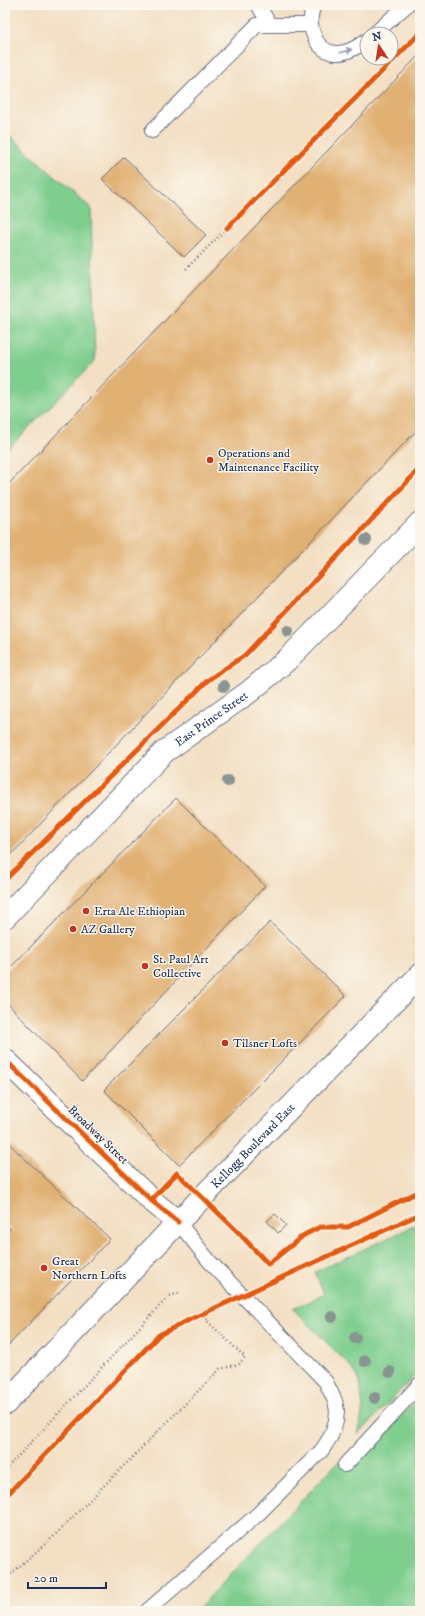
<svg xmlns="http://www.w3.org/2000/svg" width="425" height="1616" viewBox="0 0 425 1616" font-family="'IM FELL DW Pica',serif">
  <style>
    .green { fill: #7ece8e; stroke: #4c7e76 }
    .building { fill: #e1b073 }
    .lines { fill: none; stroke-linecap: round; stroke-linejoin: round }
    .lane-casing { stroke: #676d81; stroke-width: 16 }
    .street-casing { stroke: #676d81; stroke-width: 24 }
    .secondary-casing { stroke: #676d81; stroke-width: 24 }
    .path { stroke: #676d81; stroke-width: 2.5; stroke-dasharray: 1 3; stroke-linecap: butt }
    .lane { stroke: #fff; stroke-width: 14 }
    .street { stroke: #fff; stroke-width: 22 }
    .secondary { stroke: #fff; stroke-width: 22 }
    .cycleway-casing { stroke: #fbf7ec; stroke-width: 8 }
    .cycleway { stroke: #e8590c; stroke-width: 5 }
    .tree { fill: #8a9492 }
    .oneway { stroke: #8d97ae }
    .poi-dot { fill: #c8321e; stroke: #fbf7ec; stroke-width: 1.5 }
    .labels { text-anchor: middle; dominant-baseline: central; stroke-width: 3; stroke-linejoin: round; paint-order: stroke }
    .poi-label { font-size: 12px; fill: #1b2f5e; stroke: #fbf7ec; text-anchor: start }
    .street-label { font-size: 12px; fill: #1b2f5e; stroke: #fbf7ec }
  </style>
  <rect width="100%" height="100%" fill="#fbf7ec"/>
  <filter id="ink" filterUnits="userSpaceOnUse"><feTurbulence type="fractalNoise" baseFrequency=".025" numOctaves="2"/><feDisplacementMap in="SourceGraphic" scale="8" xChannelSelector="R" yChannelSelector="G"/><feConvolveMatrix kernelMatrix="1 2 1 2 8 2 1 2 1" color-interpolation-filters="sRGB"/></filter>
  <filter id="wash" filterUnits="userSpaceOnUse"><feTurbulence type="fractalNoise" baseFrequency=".012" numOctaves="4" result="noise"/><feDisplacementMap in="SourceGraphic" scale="16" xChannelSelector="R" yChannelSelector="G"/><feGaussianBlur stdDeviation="0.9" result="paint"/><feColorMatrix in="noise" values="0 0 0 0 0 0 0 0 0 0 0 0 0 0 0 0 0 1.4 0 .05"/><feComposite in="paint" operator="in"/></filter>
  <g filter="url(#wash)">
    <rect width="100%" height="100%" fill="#f3dfc3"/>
    <g class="green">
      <path d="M 5,131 L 34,158 L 91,208 L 95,361 L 5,452 Z"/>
      <path d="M 420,1223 L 420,1370 L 358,1435 L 363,1407 L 360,1383 L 356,1374 L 348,1364 L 293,1309 L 324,1294 L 315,1272 Z"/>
      <path d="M 420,1396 L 420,1611 L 196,1611 L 339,1461 L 349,1470 Z"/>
    </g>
    <g id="blocks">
      <g class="building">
        <path d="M 420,54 L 420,433 L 417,430 L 5,861 L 5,488 Z"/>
        <path d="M 124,157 L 206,235 L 184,257 L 102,179 Z"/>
        <path d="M 176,798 L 265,886 L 82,1081 L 5,1001 L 5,973 Z"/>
        <path d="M 270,922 L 346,996 L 179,1165 L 104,1090 Z"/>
        <path d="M 5,1140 L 110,1239 L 5,1349 L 5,1234 L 10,1229 L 5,1224 Z"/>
        <path d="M 275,1214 L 286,1225 L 278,1233 L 267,1221 Z"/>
      </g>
    </g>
  </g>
  <g filter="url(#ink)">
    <use href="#blocks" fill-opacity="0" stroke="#676d81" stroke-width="1"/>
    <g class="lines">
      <defs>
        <g id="lane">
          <path d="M 258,5 L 270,25"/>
          <path d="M 314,5 C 306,23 314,52 336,53 C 347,54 359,46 367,40"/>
          <path d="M 374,34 L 407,5"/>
          <path d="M 152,131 L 257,25 L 311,25"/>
          <path d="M 345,1465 L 420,1384"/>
          <path d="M 147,1611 L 258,1514 L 322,1450 L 331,1436 L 336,1421 L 337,1411 L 335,1401 L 326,1382 L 210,1262 L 178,1222"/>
        </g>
        <g id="street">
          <path id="s1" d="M 5,917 L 164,752 L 249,692 L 287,660 L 420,523"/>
        </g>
        <g id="secondary">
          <path d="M 5,1060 L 151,1200 L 178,1222"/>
          <path id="s2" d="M 5,1404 L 178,1222 L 420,975"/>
        </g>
      </defs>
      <use href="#lane" class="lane-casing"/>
      <use href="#street" class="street-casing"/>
      <use href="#secondary" class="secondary-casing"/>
      <g class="path">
        <path d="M 186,269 L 227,228"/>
        <path d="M 5,1470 L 169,1296 L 181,1293"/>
        <path d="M 5,1579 L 52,1538 L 220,1369 L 239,1364 L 245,1357 L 206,1320 L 208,1318"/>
      </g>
      <use href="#lane" class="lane"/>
      <use href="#street" class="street"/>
      <use href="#secondary" class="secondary"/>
      <defs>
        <g id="cycleway">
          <path d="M 227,228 L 420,33"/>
          <path d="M 5,880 L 208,680 L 245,655 L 420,468"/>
          <path d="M 5,1060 L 151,1200 L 178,1222"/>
          <path d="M 151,1200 L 177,1173 L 238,1232 L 268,1264 L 304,1235 L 320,1227 L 348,1227 L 420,1191"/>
          <path d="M 5,1497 L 159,1335 L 189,1320 L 420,1214"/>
        </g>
      </defs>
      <use href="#cycleway" class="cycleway-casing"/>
      <use href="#cycleway" class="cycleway"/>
    </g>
    <g class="tree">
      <circle cx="366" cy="540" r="6"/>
      <circle cx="288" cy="631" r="6"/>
      <circle cx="224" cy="686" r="6"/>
      <circle cx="228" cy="781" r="6"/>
      <circle cx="332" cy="1317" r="6"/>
      <circle cx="355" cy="1338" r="6"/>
      <circle cx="365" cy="1361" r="6"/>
      <circle cx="390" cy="1372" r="6"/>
      <circle cx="375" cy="1398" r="6"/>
    </g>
    <defs><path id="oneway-shaft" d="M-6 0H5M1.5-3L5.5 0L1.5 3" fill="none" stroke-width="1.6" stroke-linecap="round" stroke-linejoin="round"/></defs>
    <use class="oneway" href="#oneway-shaft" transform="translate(346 51) rotate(-16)"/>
  </g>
  <g class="poi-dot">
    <circle cx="210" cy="460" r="4"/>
    <circle cx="86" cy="911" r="4"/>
    <circle cx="73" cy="929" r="4"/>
    <circle cx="145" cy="966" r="4"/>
    <circle cx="225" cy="1043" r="4"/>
    <circle cx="44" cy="1268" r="4"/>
  </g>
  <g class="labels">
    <g class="poi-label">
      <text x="218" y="453">Operations and<tspan x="218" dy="14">Maintenance Facility</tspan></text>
      <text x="94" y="911">Erta Ale Ethiopian</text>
      <text x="81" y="929">AZ Gallery</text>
      <text x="153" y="959">St. Paul Art<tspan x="153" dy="14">Collective</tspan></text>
      <text x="233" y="1043">Tilsner Lofts</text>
      <text x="52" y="1261">Great<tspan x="52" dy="14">Northern Lofts</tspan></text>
    </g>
    <g class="street-label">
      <text stroke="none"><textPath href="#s1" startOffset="287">East Prince Street</textPath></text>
      <text transform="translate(98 1135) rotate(44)">Broadway Street</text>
      <text stroke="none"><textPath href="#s2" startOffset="358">Kellogg Boulevard East</textPath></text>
    </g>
  </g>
  <rect width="425" height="1616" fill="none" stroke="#fbf7ec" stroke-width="20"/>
  <g transform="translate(379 46) rotate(348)"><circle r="19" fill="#fbf7ec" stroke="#a1a7b3"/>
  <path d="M0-3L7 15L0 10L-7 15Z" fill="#c8321e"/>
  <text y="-6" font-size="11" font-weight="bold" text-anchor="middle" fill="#1b2f5e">N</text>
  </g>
  <path d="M28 1582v6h78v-6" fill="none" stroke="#1b2f5e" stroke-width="2"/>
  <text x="34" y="1582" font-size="12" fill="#1b2f5e" stroke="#fbf7ec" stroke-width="3" paint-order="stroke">20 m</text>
</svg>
